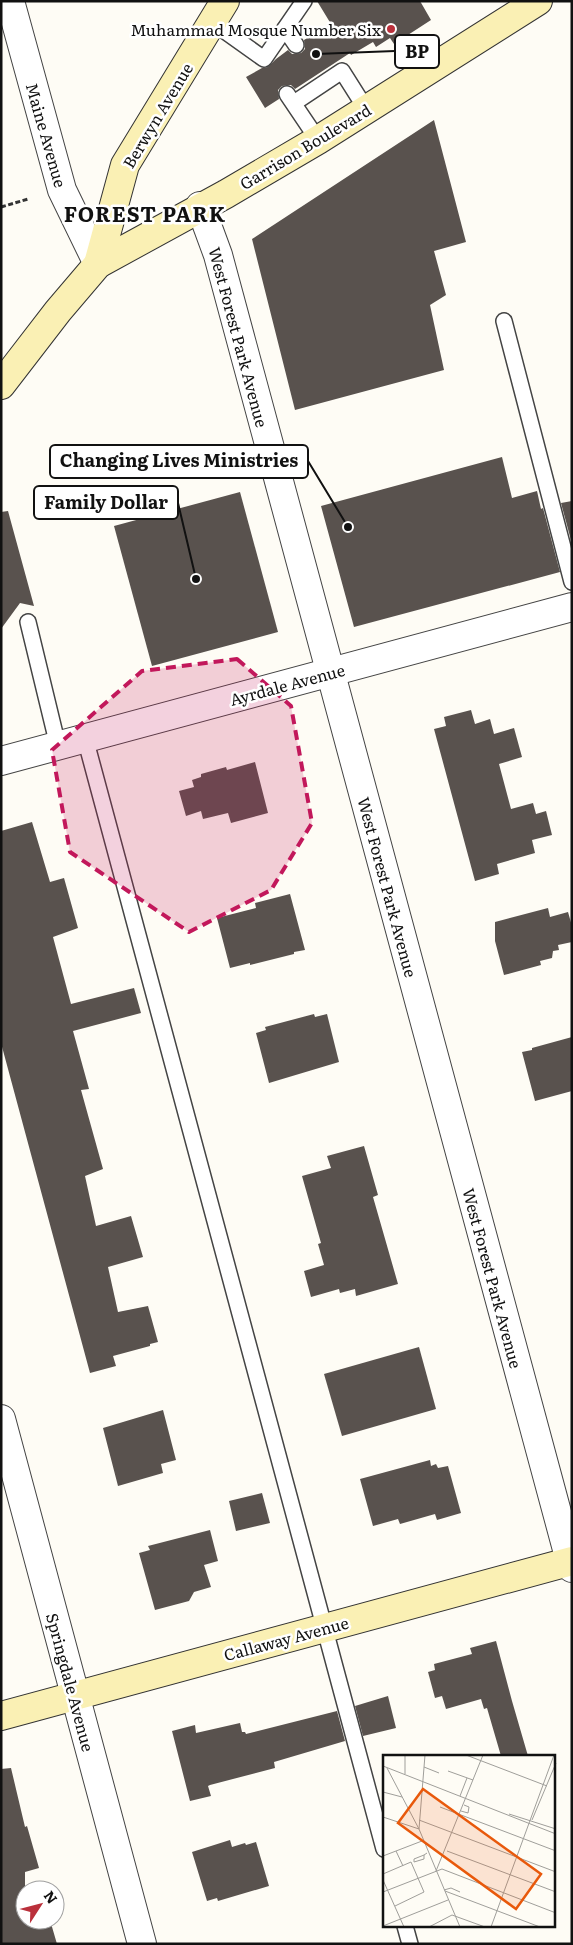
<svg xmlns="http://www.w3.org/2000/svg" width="573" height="1945" viewBox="0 0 573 1945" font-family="Literata,serif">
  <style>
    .building { fill: #59524e }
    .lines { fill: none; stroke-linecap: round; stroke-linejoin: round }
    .lane-casing { stroke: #444; stroke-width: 18 }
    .street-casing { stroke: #444; stroke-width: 30 }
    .secondary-casing { stroke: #333; stroke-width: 30 }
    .path { stroke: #333; stroke-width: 3; stroke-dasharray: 5 2.5; stroke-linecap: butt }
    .lane { stroke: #fff; stroke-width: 15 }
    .street { stroke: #fff; stroke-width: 28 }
    .secondary { stroke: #faf0b4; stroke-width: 28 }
    .marked { fill: #c2185b; fill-opacity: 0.2; stroke: #c2185b; stroke-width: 4; stroke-dasharray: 10 6; stroke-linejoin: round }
    .poi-dot { fill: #ba303b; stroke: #fff; stroke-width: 2 }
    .labels { text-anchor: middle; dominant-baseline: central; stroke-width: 5; stroke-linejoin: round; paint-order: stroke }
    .poi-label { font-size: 16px; fill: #111; stroke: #fff; text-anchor: end }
    .street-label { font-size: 16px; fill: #111; stroke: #fff }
    .district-label { font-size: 21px; font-weight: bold; letter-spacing: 1px; fill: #111; stroke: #fff }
    .inset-road { fill: none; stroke: #9f9e9a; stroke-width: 1 }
    .view { fill: #e8590c; fill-opacity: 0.15; stroke: #e8590c; stroke-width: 2.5 }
    .inset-edge { fill: none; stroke: #111; stroke-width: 2.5 }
    .leader { fill: none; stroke: #111; stroke-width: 2 }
    .callout-dot { fill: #111; stroke: #fff; stroke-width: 2 }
    .callout { fill: #fff; stroke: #111; stroke-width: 2 }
    .callout-label { font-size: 18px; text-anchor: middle; font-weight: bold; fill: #111 }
  </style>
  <rect width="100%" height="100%" fill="#fefcf5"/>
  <g class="building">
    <path d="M 317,1 L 420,1 L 431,20 L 394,44 L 390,38 L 376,47 L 373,42 L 351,55 L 350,53 L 295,89 L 291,85 L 282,86 L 278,90 L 279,99 L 265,108 L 246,77 L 262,68 L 268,67 L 276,59 L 288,50 L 292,54 L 301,53 L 305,49 L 304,40 L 331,24 Z"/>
    <path d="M 434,120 L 466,242 L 434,251 L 446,295 L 430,305 L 444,370 L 295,410 L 252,239 Z"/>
    <path d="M 502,457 L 512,498 L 537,491 L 541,509 L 543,508 L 560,572 L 354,627 L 321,506 Z"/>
    <path d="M 240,492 L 278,632 L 152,666 L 114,526 Z"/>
    <path d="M 572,501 L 572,544 L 561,503 Z"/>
    <path d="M 8,511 L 34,606 L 20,603 L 1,629 L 1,512 Z"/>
    <path d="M 471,710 L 475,724 L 490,719 L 494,734 L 514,728 L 522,757 L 499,764 L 511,809 L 533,803 L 536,814 L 546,811 L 552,835 L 532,840 L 535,853 L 497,864 L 499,874 L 475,881 L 434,729 L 446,726 L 444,717 Z"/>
    <path d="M 255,762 L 268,813 L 231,823 L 228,813 L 203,819 L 201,811 L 186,816 L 179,791 L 194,787 L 192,780 L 201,777 L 201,774 L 226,767 L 227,770 Z"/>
    <path d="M 32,822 L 50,882 L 64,878 L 78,928 L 53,937 L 71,1004 L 134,988 L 141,1013 L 73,1031 L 89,1089 L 81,1090 L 103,1169 L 85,1176 L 96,1226 L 131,1216 L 143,1257 L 108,1267 L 118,1312 L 148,1306 L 158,1342 L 150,1344 L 150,1346 L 113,1356 L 116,1366 L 90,1373 L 1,1043 L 1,831 Z"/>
    <path d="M 290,894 L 305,950 L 294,952 L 294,954 L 250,965 L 250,963 L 230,968 L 217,918 L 256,908 L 255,903 Z"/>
    <path d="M 548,908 L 550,917 L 568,912 L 572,926 L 572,942 L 558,945 L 559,950 L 553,951 L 552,958 L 540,961 L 541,965 L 504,975 L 495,941 L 495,922 Z"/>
    <path d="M 314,1014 L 315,1017 L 327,1014 L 339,1062 L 269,1083 L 256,1033 L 266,1030 L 265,1027 Z"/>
    <path d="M 572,1037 L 572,1091 L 535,1101 L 522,1052 L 532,1050 L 532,1048 Z"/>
    <path d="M 364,1146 L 378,1195 L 373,1197 L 398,1284 L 356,1296 L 355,1289 L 340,1293 L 339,1289 L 311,1297 L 304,1271 L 324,1265 L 318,1244 L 321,1243 L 302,1176 L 331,1168 L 327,1156 Z"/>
    <path d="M 419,1347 L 436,1409 L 342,1436 L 324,1374 Z"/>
    <path d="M 163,1410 L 176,1460 L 161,1464 L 163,1473 L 118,1486 L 103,1428 Z"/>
    <path d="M 430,1460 L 431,1466 L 436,1464 L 438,1468 L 448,1466 L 461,1513 L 437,1520 L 435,1514 L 400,1524 L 398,1519 L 373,1526 L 360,1479 Z"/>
    <path d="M 262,1493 L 270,1523 L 236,1531 L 229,1501 Z"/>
    <path d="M 210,1530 L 218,1561 L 204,1565 L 211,1587 L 194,1592 L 189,1601 L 155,1610 L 139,1553 L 150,1550 L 148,1546 Z"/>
    <path d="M 496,1641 L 512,1701 L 528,1756 L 501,1756 L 487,1708 L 484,1709 L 481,1699 L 446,1709 L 442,1696 L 435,1698 L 428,1672 L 435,1670 L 434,1664 L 472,1654 L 470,1648 Z"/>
    <path d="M 388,1696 L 396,1728 L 363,1736 L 355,1706 Z"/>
    <path d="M 337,1711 L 345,1741 L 274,1762 L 275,1768 L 210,1785 L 208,1786 L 211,1796 L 190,1801 L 172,1731 L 195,1725 L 196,1733 L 240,1723 L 242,1732 L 245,1732 L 246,1734 Z"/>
    <path d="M 11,1768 L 25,1827 L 27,1826 L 39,1868 L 25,1872 L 25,1920 L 50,1920 L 57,1944 L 1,1944 L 1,1769 Z"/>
    <path d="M 230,1840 L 232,1847 L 245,1843 L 246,1845 L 256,1842 L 269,1886 L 218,1901 L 217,1898 L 207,1901 L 192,1852 Z"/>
  </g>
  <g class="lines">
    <defs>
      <g id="lane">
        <path d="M 212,22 L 264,59 L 304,1"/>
        <path d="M 285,29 L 296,45"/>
        <path d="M 287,94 L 318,140"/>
        <path d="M 294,103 L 342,71 L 366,109"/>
        <path d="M 504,321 L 572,582"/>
        <path d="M 28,622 L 58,746"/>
        <path d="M 85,738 L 384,1849"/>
        <path d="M 405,1926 L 410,1944"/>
      </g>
      <g id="street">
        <path d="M 10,1 L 62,190 L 98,264"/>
        <path d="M 200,206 L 218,255 L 572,1568"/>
        <path d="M 1,761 L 572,607"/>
        <path d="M 1,1419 L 142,1944"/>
      </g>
      <g id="secondary">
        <path d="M 98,264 L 125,165 L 225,1"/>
        <path d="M 1,385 L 58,311 L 98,264 L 226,194 L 318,140 L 538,1"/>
        <path d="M 1,1716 L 572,1561"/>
      </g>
    </defs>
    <use href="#lane" class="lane-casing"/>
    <use href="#street" class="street-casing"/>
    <use href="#secondary" class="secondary-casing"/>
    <path class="path" d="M 1,207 L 28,199"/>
    <use href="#lane" class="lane"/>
    <use href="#street" class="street"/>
    <use href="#secondary" class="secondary"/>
  </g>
  <path class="marked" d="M 237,659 L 291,706 L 312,823 L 271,890 L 189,932 L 70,852 L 52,750 L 142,671 Z"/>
  <circle class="poi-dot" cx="391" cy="29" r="5"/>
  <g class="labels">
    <g class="poi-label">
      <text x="381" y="29">Muhammad Mosque Number Six</text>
    </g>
    <g class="street-label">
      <text transform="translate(157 115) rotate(-59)">Berwyn Avenue</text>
      <text transform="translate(47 135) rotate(74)">Maine Avenue</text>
      <text transform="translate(305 146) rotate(-31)">Garrison Boulevard</text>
      <text transform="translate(239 337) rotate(75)">West Forest Park Avenue</text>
      <text transform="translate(287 684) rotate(-15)">Ayrdale Avenue</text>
      <text transform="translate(388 887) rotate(75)">West Forest Park Avenue</text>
      <text transform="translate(493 1278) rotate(75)">West Forest Park Avenue</text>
      <text transform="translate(286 1638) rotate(-15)">Callaway Avenue</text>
      <text transform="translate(71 1682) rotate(75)">Springdale Avenue</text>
    </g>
    <g class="district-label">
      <text x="145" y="212">FOREST PARK</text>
    </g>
  </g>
  <g transform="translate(383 1755)">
    <rect width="172" height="172" fill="#fefcf5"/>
    <path class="inset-road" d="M 22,0 L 22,19M 42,0 L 36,74 L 77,172M 83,0 L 164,31M 0,11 L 173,79M 41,12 L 56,18M 4,13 L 36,74M 65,16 L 90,25M 0,37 L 19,42M 77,41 L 84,23M 57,52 L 173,96M 78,56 L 85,58 L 86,52 L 81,50M 126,59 L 173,74M 0,62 L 36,74M 36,65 L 173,117M 149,65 L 173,8M 13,96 L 20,111M 64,96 L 173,137M 41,100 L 41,104 L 31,107 L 31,104 L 41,100 L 44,98M 0,101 L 39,86M 53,116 L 100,0M 0,119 L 28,107 L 41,137 L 12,151M 0,125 L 21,172M 61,135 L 68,133 L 77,137M 62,136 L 157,172M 0,137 L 59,114 L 173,158M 0,171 L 65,145M 46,172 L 69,160 L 102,172M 108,172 L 171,0"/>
    <path class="view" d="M 40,34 L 158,119 L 133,154 L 15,68 Z"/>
    <rect width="172" height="172" class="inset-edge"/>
  </g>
  <path class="leader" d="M316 54L395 51M348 527L308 461M196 579L178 503"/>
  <g class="callout-dot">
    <circle cx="316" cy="54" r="5"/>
    <circle cx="348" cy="527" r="5"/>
    <circle cx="196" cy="579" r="5"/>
  </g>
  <g class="callout">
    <rect x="395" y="35" width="44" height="33" rx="5"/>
    <rect x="50" y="445" width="258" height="33" rx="5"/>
    <rect x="34" y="486" width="144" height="33" rx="5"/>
  </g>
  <g class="callout-label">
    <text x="417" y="58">BP</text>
    <text x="179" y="467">Changing Lives Ministries</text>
    <text x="106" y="509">Family Dollar</text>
  </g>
  <rect width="573" height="1945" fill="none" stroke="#111111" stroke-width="5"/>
  <g transform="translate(40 1905) rotate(54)"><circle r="24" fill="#ffffff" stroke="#a0a0a0"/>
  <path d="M0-4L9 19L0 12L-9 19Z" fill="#ba303b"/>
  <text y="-8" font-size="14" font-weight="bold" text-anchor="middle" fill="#111111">N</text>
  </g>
</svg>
